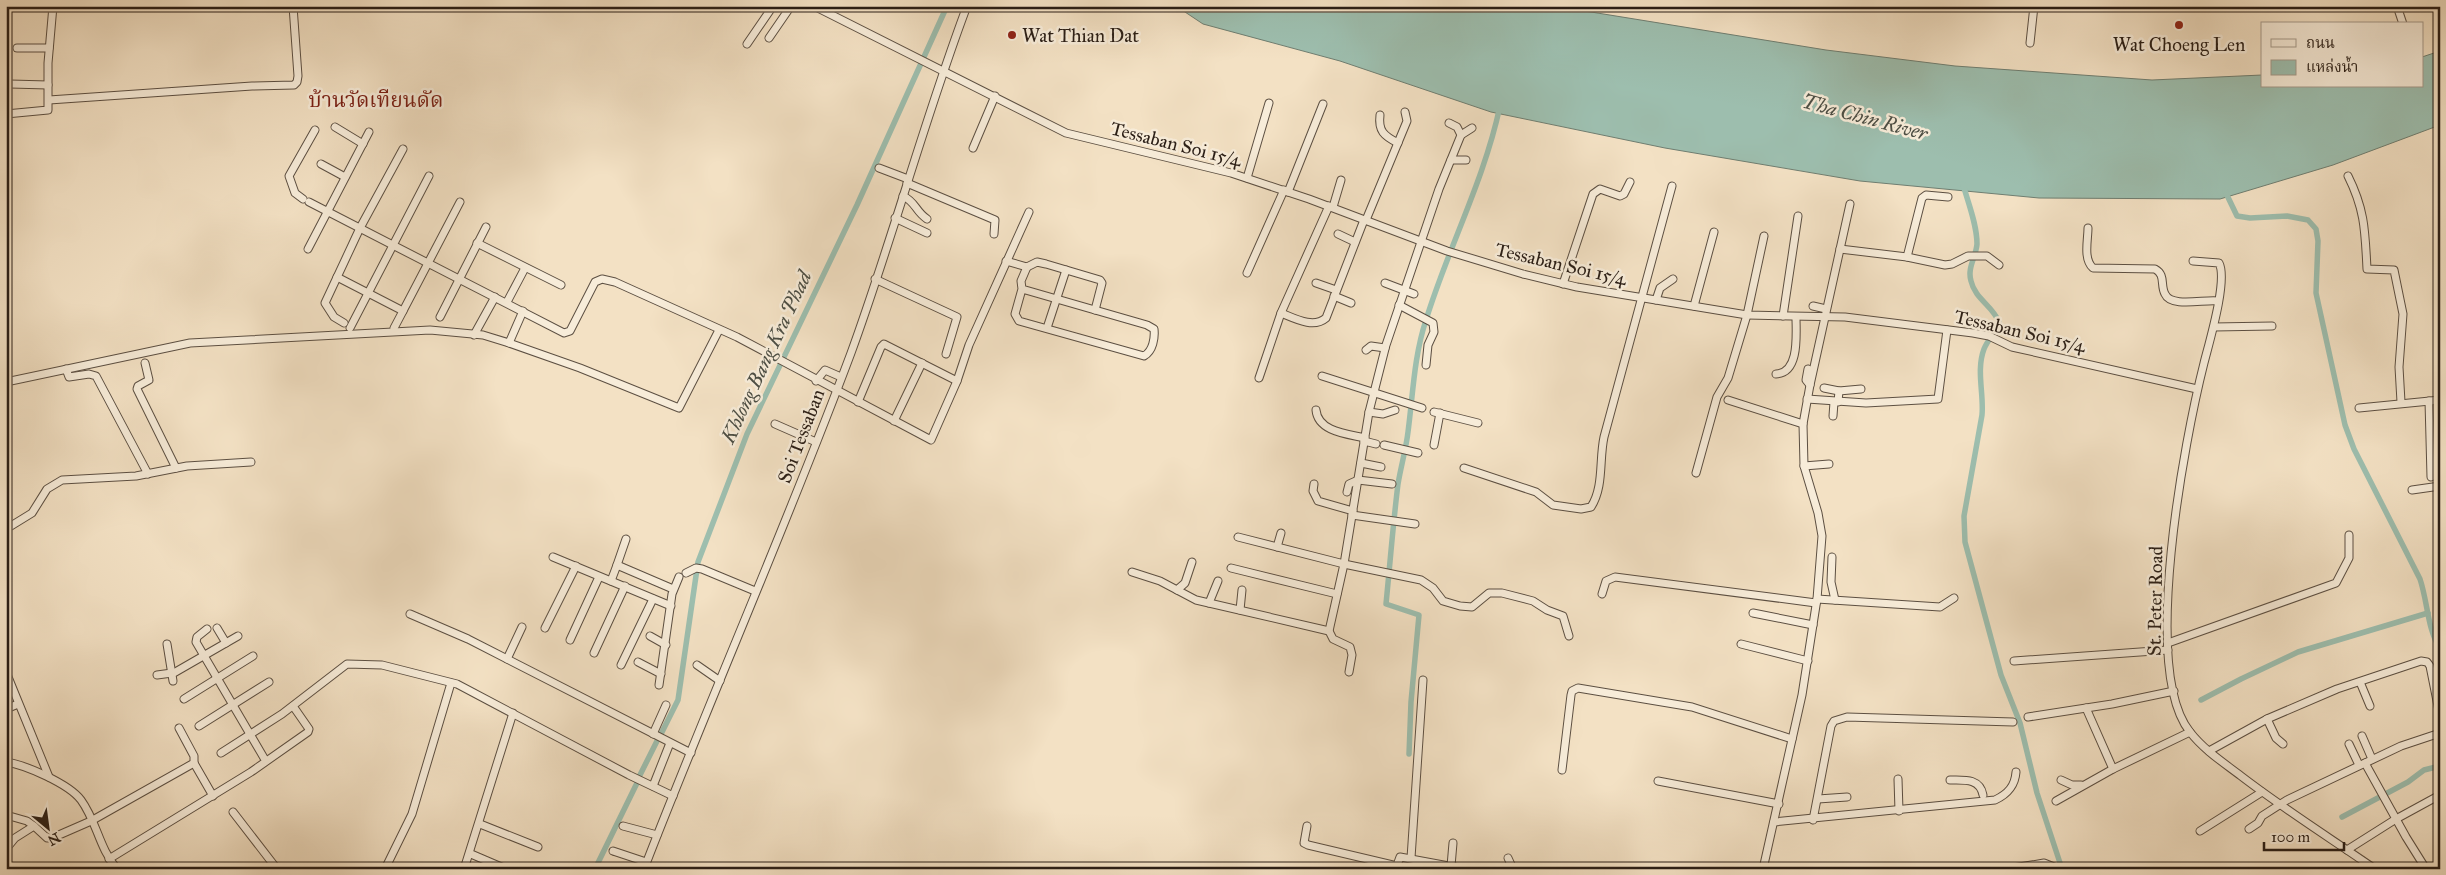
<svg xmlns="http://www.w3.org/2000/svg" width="2446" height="875" viewBox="0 0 2446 875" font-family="'IM FELL Great Primer','Noto Serif Thai',serif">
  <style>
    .water { fill: #9dbeae; stroke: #6f7e71 }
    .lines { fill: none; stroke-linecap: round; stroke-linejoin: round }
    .canal { stroke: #9dbeae; stroke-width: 5.5 }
    .minor-casing { stroke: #5c4f42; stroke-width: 9 }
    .minor { stroke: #f7ecd9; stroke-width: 7 }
    .poi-dot { fill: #8f2418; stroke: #f7ecd9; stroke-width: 2 }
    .labels { text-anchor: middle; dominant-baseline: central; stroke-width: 5; stroke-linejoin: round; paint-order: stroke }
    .poi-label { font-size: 19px; fill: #2a1e16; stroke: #f7ecd9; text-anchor: start }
    .street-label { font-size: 19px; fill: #2a1e16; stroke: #f7ecd9 }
    .water-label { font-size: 20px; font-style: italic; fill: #4c4e44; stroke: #f7ecd9 }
    .quarter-label { font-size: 21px; fill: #7a1f14; stroke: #f7ecd9 }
  </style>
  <rect width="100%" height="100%" fill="#f3e1c4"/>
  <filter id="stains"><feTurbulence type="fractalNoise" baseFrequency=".004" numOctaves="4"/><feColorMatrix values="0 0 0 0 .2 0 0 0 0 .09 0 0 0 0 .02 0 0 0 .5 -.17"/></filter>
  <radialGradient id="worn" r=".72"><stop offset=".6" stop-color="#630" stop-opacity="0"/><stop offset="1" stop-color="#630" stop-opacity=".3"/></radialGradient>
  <path class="water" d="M 1176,6 L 1554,6 L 1826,50 L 1955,66 L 2152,80 L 2262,75 L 2262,86 L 2422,86 L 2422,57 L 2440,51 L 2440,125 L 2333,165 L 2220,199 L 2039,198 L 1860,181 L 1665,148 L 1491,112 L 1340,61 L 1203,24 Z"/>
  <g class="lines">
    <g class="canal">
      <path d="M 1963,184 C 1968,203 1977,224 1977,244 C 1976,257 1967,268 1971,281 C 1975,299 1993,306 1999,322 C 1996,332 1988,339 1984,349 C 1976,370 1984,394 1982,415 L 1964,516 L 1965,542 L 2001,675 L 2020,723 L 2037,793 L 2062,869"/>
      <path d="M 2225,191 L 2237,216 L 2250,218 L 2287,216 L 2308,220 L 2316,229 L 2318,241 L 2316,293 L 2345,425 L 2354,449 L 2420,579 C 2428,603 2427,628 2440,649"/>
      <path d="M 2201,700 L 2241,679 L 2298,652 L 2428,613"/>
      <path d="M 660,736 L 678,700 L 698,562 L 747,434 L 857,205 L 947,6"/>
      <path d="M 1409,754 L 1411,702 L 1419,615 L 1386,604 C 1390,564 1393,524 1398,484 C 1401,466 1406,449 1408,432 C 1413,394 1414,356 1426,320 C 1448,248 1484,181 1500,106"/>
      <path d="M 639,777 L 658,739"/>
      <path d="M 2342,817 L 2408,782 L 2424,770 L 2440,766"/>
      <path d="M 595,869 L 637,783"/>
    </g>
    <defs>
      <g id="minor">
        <path d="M 814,6 L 1066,133 L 1231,173 L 1309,199 L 1447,251 L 1523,274 L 1577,287 L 1747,315 L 1845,317 L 1973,333 L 1989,336 L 2012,347 L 2197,389"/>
        <path d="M 2397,6 L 2403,24"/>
        <path d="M 769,38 L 791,6"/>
        <path d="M 2030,43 L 2034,6"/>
        <path d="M 747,44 L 773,6"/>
        <path d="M 17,48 L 49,48"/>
        <path d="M 10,84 L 48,85"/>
        <path d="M 49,100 L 252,86 L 294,85 L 297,82 L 298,76 L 293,6"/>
        <path d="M 6,114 L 48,110 L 48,63 L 53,6"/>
        <path d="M 1380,115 C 1378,131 1384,136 1398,143"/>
        <path d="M 1449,123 L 1457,127 L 1461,135"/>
        <path d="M 335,127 L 363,144"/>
        <path d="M 973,148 L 995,96"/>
        <path d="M 1451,160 L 1466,160"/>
        <path d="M 321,164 L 345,177"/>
        <path d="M 879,168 L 908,179"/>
        <path d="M 2348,176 C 2365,210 2365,231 2367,269 L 2394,270 L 2403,314 L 2399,367 L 2401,402"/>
        <path d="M 1247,178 L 1269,103"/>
        <path d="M 907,183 L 995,220 L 994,234"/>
        <path d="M 1288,192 L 1323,104"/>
        <path d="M 903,196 C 916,202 915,211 927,219"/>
        <path d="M 303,199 L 295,193 L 289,176 L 315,130"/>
        <path d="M 309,202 L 564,333 L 570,331 L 595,282 L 602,279 L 615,282 L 737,337 L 931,440 L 957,381 L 969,345 L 1029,212"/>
        <path d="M 1333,207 L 1341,180"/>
        <path d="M 895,218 L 927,233"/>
        <path d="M 1366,220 L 1407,121 L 1405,112"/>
        <path d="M 2088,228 C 2088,240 2083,259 2093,268 L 2155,269 C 2166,275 2160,285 2165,294 C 2171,308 2205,299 2218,301"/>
        <path d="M 1338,234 L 1355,242"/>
        <path d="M 477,243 L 561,285"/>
        <path d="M 308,249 L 369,132"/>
        <path d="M 1840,249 L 1907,257 L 1945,265 L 1952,264 L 1968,256 L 1987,256 L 1999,265"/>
        <path d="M 1907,257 L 1922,198 L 1926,195 L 1948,197"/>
        <path d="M 1006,261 L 1027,267 L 1037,262 L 1046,264 L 1100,280 L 1102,283 L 1095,310"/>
        <path d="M 2193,261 L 2219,263 C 2228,280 2209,343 2204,363 C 2185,438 2140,670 2190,732 C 2204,750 2224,763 2241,776 C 2284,809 2330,838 2375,869"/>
        <path d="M 1247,273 L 1284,190"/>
        <path d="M 337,277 L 403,311 L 394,328"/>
        <path d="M 875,279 L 957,317 L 946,354"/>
        <path d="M 1316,283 L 1336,290"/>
        <path d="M 1385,283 L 1414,294"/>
        <path d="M 1563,284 L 1593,194 L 1600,189 L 1620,196 L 1624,194 L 1630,182"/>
        <path d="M 1022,289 L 1015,314 L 1019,321 L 1144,356 C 1153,351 1155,338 1154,329 L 1147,325 L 1022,289 L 1021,281 L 1027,267"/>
        <path d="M 1334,296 L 1351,303"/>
        <path d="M 1656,300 L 1660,288 L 1673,279"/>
        <path d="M 507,302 L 525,268"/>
        <path d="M 1399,305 L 1433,323 L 1434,332 L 1428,345 L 1426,365"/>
        <path d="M 1694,306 L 1714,232"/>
        <path d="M 1813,306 L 1826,309"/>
        <path d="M 403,311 L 460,202"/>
        <path d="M 1281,313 C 1294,318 1313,329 1326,318 L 1364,220"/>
        <path d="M 1783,316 L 1798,216"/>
        <path d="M 440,317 L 486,227"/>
        <path d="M 344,323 L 334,317 L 325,303 L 360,228 L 403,149"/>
        <path d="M 2214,327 L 2272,326"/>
        <path d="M 350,328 L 429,176"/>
        <path d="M 1047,328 L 1066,270"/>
        <path d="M 474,335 L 495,297"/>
        <path d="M 509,343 L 523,311"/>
        <path d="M 1366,350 L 1371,346 L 1385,348"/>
        <path d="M 145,363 L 149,380 L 138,386 L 137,389 L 176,468"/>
        <path d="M 66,369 L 69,377 L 89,374 L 96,376 L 148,474"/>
        <path d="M 1808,369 L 1806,380 L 1810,385"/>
        <path d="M 1776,374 C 1800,373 1796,334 1796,317"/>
        <path d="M 1322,376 L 1422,408"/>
        <path d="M 1259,378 L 1281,313 L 1329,206"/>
        <path d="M 816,381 L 825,370 L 841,377"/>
        <path d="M 6,382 L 190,343 L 430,330 L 483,335 L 509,343 L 580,368 L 679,408 L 719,330"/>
        <path d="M 1824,388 L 1839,391"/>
        <path d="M 1807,399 L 1866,403 L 1938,399 L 1947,330"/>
        <path d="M 1728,400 L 1803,424"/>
        <path d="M 2429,401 L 2431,477"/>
        <path d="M 858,402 L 881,347 L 884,344 L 957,381"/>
        <path d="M 1838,402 L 1839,391 L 1861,389"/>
        <path d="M 2359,408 L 2440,400"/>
        <path d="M 1316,410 C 1318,432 1348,434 1365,438"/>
        <path d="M 1369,412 L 1383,414 L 1395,410"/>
        <path d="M 1434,412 L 1478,423"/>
        <path d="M 1833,416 L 1834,402"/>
        <path d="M 894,421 L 922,363"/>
        <path d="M 775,424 L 816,442"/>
        <path d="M 1364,441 L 1376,444"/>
        <path d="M 1384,445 L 1418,453"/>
        <path d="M 1434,445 L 1440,413"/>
        <path d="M 1361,463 L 1381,467"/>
        <path d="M 1804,466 L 1829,464"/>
        <path d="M 1464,468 L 1536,492 L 1553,505 L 1581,509 L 1591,507 C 1604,487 1599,460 1604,437 L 1672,186"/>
        <path d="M 1696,473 L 1717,397 L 1728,378 L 1747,315 L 1764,236"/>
        <path d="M 1314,484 L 1313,491 L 1318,501 L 1353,511"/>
        <path d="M 2412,490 L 2440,486"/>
        <path d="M 1347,492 L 1349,484 L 1358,480 L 1392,484"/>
        <path d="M 1352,515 L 1415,524"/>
        <path d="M 6,529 L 32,513 L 47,489 L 62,480 L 136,476 L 187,466 L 251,462"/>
        <path d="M 1238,537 L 1344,564 L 1421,580 L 1433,588 L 1443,601 L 1460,606 L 1472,607 L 1489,593 L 1502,593 L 1533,601 L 1547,610 L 1563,616 L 1569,636"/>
        <path d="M 1277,547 L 1281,533"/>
        <path d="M 553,557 L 671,606"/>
        <path d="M 1832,557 L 1831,582 L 1835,600"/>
        <path d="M 617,565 L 626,539"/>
        <path d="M 1231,568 L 1337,594"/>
        <path d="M 1132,572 L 1160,581 L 1196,600 L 1329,631"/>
        <path d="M 686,573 L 696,568 L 702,569 L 755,591"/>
        <path d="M 611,581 L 617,565 L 673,589"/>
        <path d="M 1177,590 L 1185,583 L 1192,562"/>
        <path d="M 1602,594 L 1606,581 L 1615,577 L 1816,603"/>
        <path d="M 1817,599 L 1940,607 L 1954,598"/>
        <path d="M 1209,603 L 1218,581"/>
        <path d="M 1240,610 L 1242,590"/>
        <path d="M 1753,613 L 1813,625"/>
        <path d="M 410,614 L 468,639 L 691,753"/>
        <path d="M 217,628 L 226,643"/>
        <path d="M 545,628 L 576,566"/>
        <path d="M 207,629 L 197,637 L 196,642 L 264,758"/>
        <path d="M 650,636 L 666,645"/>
        <path d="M 570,640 L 599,577"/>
        <path d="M 2168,643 L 2336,583 L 2349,558 L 2349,535"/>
        <path d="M 167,644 L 173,681"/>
        <path d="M 1741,644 L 1808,661"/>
        <path d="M 594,653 L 625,586"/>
        <path d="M 507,659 L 522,627"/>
        <path d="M 2014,661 L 2168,650"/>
        <path d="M 638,662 L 661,674"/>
        <path d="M 621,665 L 653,599"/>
        <path d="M 697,665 L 720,681"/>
        <path d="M 6,672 L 49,777"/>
        <path d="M 1349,672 L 1352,655 L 1350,647 L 1333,639 L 1329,631 L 1344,564 L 1369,412 L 1386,345 L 1439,189 L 1461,135 L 1472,128"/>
        <path d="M 172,674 L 238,636"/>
        <path d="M 157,675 L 172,673"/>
        <path d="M 2360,682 L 2370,706"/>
        <path d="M 659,685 L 672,594 L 679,577"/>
        <path d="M 184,699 L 253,656"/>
        <path d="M 2086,708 L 2113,769"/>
        <path d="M 6,709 L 18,704"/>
        <path d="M 2028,717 L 2112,704 L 2174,691"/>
        <path d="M 2267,719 L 2276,738 L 2283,744"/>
        <path d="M 199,726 L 269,682"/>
        <path d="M 653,734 L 666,705"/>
        <path d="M 2362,736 L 2372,759"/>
        <path d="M 2349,744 L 2359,765"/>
        <path d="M 2209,751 L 2267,719 L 2337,689 L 2421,661 L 2427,662 L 2430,666 L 2440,716"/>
        <path d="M 221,753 L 282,714 L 347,664 L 382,665 L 457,684 L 629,775 L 673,796"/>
        <path d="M 6,762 C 26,765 69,784 81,800 C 97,822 99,848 117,869"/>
        <path d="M 194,763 L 213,796"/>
        <path d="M 2365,763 L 2406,837 L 2426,869"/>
        <path d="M 1562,770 L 1571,695 L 1572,691 L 1578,688 L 1692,707 L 1792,739"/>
        <path d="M 1898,779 L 1899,811"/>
        <path d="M 1950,780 C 1964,780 1980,778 1983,795"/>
        <path d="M 2061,780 L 2072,785 L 2081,785"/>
        <path d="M 1658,781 L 1779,804"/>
        <path d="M 653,786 L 670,743"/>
        <path d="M 1818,799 L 1847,797"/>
        <path d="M 2056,801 L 2113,769 L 2190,732"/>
        <path d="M 233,812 L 277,869"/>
        <path d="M 6,815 L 27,821 L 34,826"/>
        <path d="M 1813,820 L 1831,726 L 1834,721 L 1847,717 L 2013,722"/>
        <path d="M 1774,822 L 1995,800 C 2008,794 2015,786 2016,772"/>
        <path d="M 480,824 L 538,847"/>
        <path d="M 623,826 L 657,835"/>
        <path d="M 1307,826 L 1304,843 L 1308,845 L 1397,866"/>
        <path d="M 2249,829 L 2258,823 L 2262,816 L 2287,800 L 2401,746 L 2440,733"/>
        <path d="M 2200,831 L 2262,792"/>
        <path d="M 6,849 L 15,838 L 34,826 L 47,838 L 52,838 L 91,821 L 194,763 L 194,756 L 179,728"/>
        <path d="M 2347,850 L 2396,819 L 2440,795"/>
        <path d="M 613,851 L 646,862"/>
        <path d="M 471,854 L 506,869"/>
        <path d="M 1411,858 L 1423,680"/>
        <path d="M 1508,858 L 1513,869"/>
        <path d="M 109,859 L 251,772 L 308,732 L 309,729 L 293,706"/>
        <path d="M 1451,866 L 1453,843"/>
        <path d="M 1396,868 L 1400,857 L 1465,869"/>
        <path d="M 385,869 L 412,814 L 451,683"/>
        <path d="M 464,869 L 513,713"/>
        <path d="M 644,869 C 711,696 786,527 851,353 C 893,238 924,120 967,6"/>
        <path d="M 1763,869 L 1802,695 L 1817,599 L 1822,536 L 1818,513 L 1804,466 L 1803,424 L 1810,385 L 1850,204"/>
        <path d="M 2007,869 L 2044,863 L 2059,869"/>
        <path d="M 2060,869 L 2070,869"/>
      </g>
    </defs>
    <use href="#minor" class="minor-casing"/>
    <use href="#minor" class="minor"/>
  </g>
  <g class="poi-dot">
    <circle cx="2179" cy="25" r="5"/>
    <circle cx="1012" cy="35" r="5"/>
  </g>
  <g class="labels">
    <g class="poi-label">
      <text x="1022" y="35">Wat Thian Dat</text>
      <text x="2179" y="44" text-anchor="middle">Wat Choeng Len</text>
    </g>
    <g class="street-label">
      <text transform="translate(1176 144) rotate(14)">Tessaban Soi 15/4</text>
      <text transform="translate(1561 264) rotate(13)">Tessaban Soi 15/4</text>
      <text transform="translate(2020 331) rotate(13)">Tessaban Soi 15/4</text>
      <text transform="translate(801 436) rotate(-69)">Soi Tessaban</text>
      <text transform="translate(2155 601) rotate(-89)">St. Peter Road</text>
    </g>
    <g class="water-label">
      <text transform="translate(1865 117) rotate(15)">Tha Chin River</text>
      <text transform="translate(766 357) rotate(-65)">Khlong Bang Kra Phad</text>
    </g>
    <g class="quarter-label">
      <text x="376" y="100">บ้านวัดเทียนดัด</text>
    </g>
  </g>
  <rect width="2446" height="875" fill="none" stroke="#f3e1c4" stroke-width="25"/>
  <rect x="8" y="8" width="2431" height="860" fill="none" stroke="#2a1e16" stroke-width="2.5"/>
  <rect x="12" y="12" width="2421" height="850" fill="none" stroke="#2a1e16"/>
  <rect x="2261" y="22" width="162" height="65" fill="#f7ecd9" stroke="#a59a8b"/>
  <rect x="2271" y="39" width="25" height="8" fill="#f7ecd9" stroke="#a59a8b"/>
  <text x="2306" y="48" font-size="15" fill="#2a1e16">ถนน</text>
  <rect x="2271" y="60" width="25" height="15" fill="#9dbeae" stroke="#a59a8b"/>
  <text x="2306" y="72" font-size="15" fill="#2a1e16">แหล่งน้ำ</text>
  <g transform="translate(48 828) rotate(151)" stroke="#f7ecd9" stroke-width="4" paint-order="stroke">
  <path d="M0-4L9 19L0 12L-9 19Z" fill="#2a1e16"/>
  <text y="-8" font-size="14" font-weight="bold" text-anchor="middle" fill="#2a1e16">N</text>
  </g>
  <path d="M2264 842v8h80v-8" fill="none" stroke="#2a1e16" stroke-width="2.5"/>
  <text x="2271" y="842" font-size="15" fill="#2a1e16" stroke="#f7ecd9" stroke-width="4" paint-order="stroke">100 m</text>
  <rect width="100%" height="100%" filter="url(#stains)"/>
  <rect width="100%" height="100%" fill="url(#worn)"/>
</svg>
